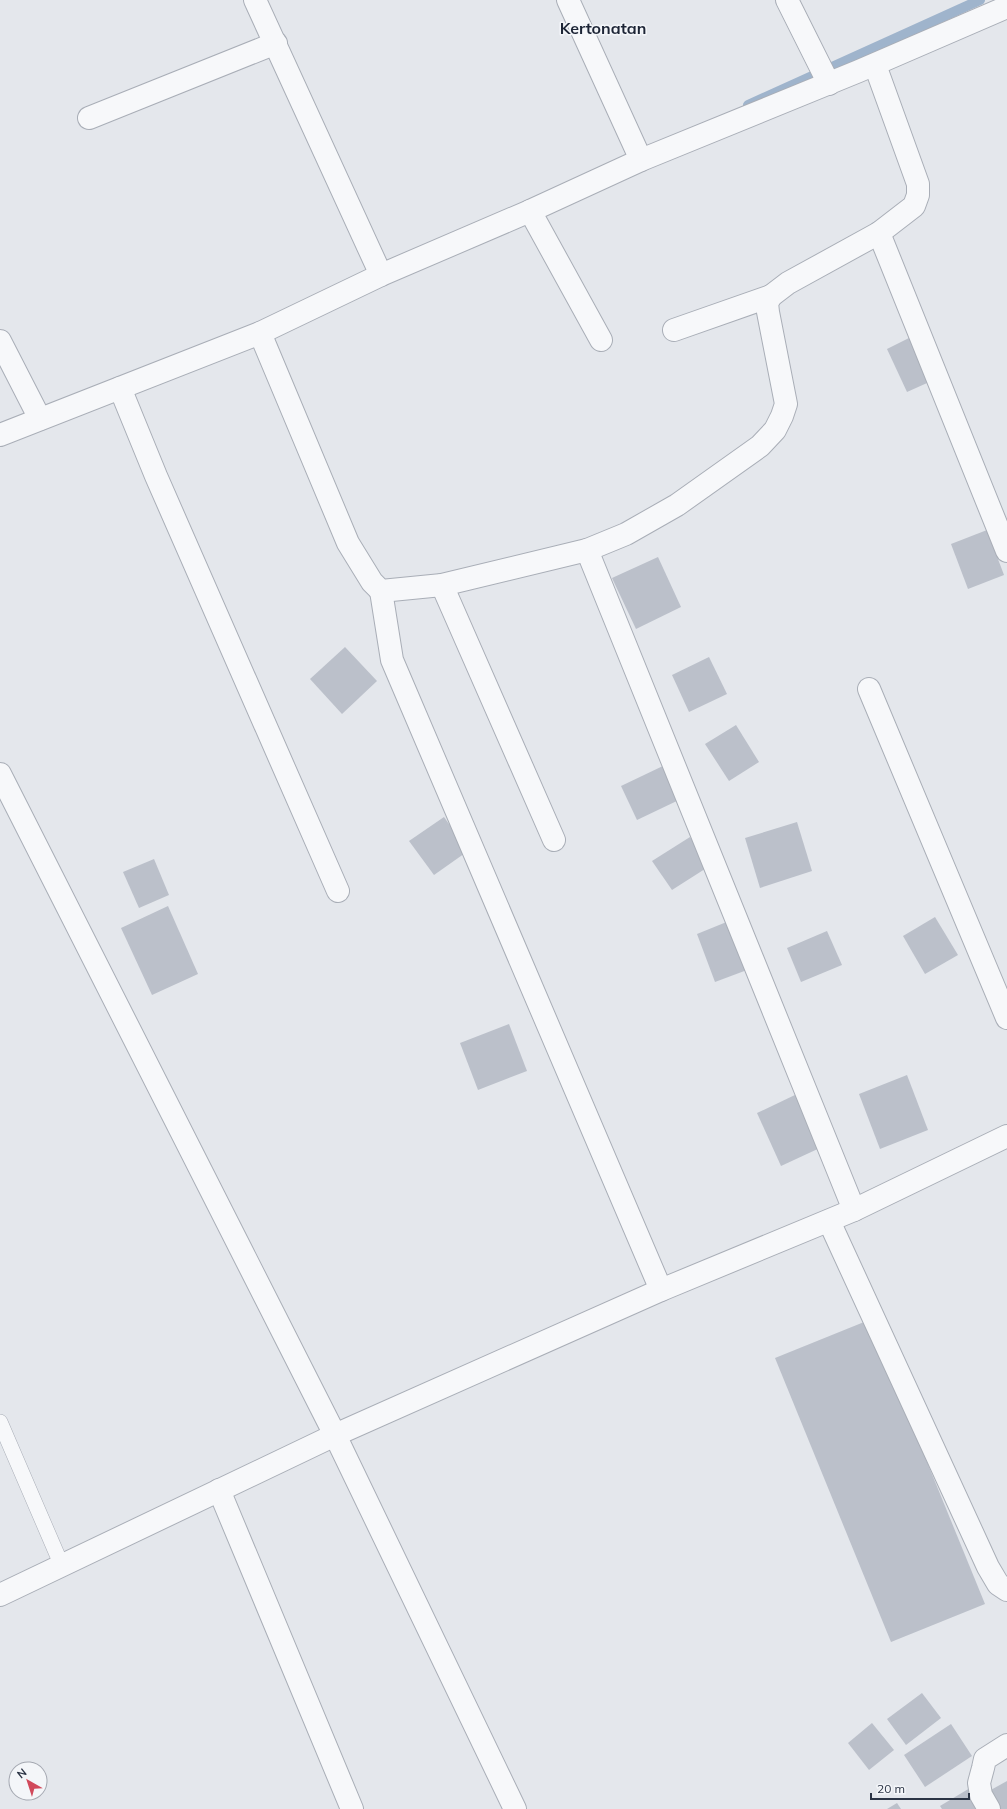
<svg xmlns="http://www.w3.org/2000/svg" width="1007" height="1809" viewBox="0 0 1007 1809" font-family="Mulish,sans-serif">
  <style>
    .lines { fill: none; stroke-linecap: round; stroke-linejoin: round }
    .stream { stroke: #9fb4cc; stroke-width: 10 }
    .building { fill: #bbc0ca }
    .service-casing { stroke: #a9aeb7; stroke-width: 16 }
    .minor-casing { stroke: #a9aeb7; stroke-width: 24 }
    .service { stroke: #f7f8fa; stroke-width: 15 }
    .minor { stroke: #f7f8fa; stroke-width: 22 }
    .labels { text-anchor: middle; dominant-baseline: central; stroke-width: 3; stroke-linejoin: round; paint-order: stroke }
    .quarter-label { font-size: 16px; font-weight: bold; fill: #1d2536; stroke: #f4f6f9 }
  </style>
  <rect width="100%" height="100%" fill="#e4e7ec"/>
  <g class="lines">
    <path class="stream" d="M 748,105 L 980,0"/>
  </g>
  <g class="building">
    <path d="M 915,335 L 936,379 L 907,392 L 887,349 Z"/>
    <path d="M 987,530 L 1004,575 L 968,589 L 951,544 Z"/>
    <path d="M 658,557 L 681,607 L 636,629 L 612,578 Z"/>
    <path d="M 345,647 L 377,681 L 342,714 L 310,679 Z"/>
    <path d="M 709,657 L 727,694 L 689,712 L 672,675 Z"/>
    <path d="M 736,725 L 759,762 L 729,781 L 705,744 Z"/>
    <path d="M 665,765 L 681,799 L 637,820 L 621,786 Z"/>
    <path d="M 444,817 L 468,851 L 434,875 L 409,841 Z"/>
    <path d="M 797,822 L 812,871 L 760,888 L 745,838 Z"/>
    <path d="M 690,837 L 708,867 L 672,890 L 652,861 Z"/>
    <path d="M 154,859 L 169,895 L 139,908 L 123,872 Z"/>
    <path d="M 168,906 L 198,974 L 152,995 L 121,928 Z"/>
    <path d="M 935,917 L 958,955 L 925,974 L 903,936 Z"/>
    <path d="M 729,921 L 747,970 L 715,982 L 697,934 Z"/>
    <path d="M 827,931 L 842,965 L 801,982 L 787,948 Z"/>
    <path d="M 509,1024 L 527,1071 L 478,1090 L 460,1043 Z"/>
    <path d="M 907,1075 L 928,1130 L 880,1149 L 859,1094 Z"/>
    <path d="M 797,1094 L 822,1147 L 781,1166 L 757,1113 Z"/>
    <path d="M 869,1320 L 985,1604 L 891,1642 L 775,1358 Z"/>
    <path d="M 922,1693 L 941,1718 L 906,1745 L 887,1719 Z"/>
    <path d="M 872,1723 L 894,1750 L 869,1770 L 848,1743 Z"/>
    <path d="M 951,1724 L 972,1756 L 925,1787 L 904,1755 Z"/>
    <path d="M 1007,1781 L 1007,1809 L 1000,1809 L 989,1791 Z"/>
    <path d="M 970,1788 L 983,1809 L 942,1809 L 940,1806 Z"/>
    <path d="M 897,1803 L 901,1809 L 887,1809 Z"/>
  </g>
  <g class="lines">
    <defs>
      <path id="service" d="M 0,1422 L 62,1566"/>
      <g id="minor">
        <path d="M 255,0 L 381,275"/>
        <path d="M 568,0 L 641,160"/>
        <path d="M 787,0 L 829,84"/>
        <path d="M 89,118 L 276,43"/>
        <path d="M 530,211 L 601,340"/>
        <path d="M 879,233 L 1007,551"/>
        <path d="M 674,330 L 771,296"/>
        <path d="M 260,333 L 348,543 L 372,582 L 381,591 L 442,585 L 587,550 L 854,1210"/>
        <path d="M 0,341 L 40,419"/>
        <path d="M 120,388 L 156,476 L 338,891"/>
        <path d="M 0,435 L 260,333 L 381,275 L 530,211 L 641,160 L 859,71 L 1007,7"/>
        <path d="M 587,550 L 626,534 L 677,505 L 760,446 L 775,430 L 782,416 L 786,404 L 768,312 L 767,303 L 771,296 L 788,283 L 879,233 L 914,206 L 918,195 L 918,184 L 875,65"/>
        <path d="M 442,585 L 554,840"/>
        <path d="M 381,591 L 392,660 L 661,1290"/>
        <path d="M 869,689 L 1007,1018"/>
        <path d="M 0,774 L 335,1435 L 515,1809"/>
        <path d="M 829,1221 L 988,1567 L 998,1584 L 1007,1590"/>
        <path d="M 219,1490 L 352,1809"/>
        <path d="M 0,1595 L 335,1435 L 661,1290 L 854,1210 L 1007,1136"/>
        <path d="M 989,1809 L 981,1795 L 979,1783 L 983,1768 L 985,1759 L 1007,1745"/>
      </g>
    </defs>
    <use href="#service" class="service-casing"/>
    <use href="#minor" class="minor-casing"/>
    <use href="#service" class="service"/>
    <use href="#minor" class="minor"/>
  </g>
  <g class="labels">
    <g class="quarter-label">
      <text x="603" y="28">Kertonatan</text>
    </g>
  </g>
  <g transform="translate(28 1781) rotate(321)"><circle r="19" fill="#f4f6f9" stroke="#a4a8b1"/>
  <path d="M0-3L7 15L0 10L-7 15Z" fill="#d1495b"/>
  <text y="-6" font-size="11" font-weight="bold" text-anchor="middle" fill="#2b3445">N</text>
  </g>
  <path d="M871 1793v6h98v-6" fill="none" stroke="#2b3445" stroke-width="2"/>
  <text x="877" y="1793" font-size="12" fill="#2b3445" stroke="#f4f6f9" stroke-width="3" paint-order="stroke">20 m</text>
</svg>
